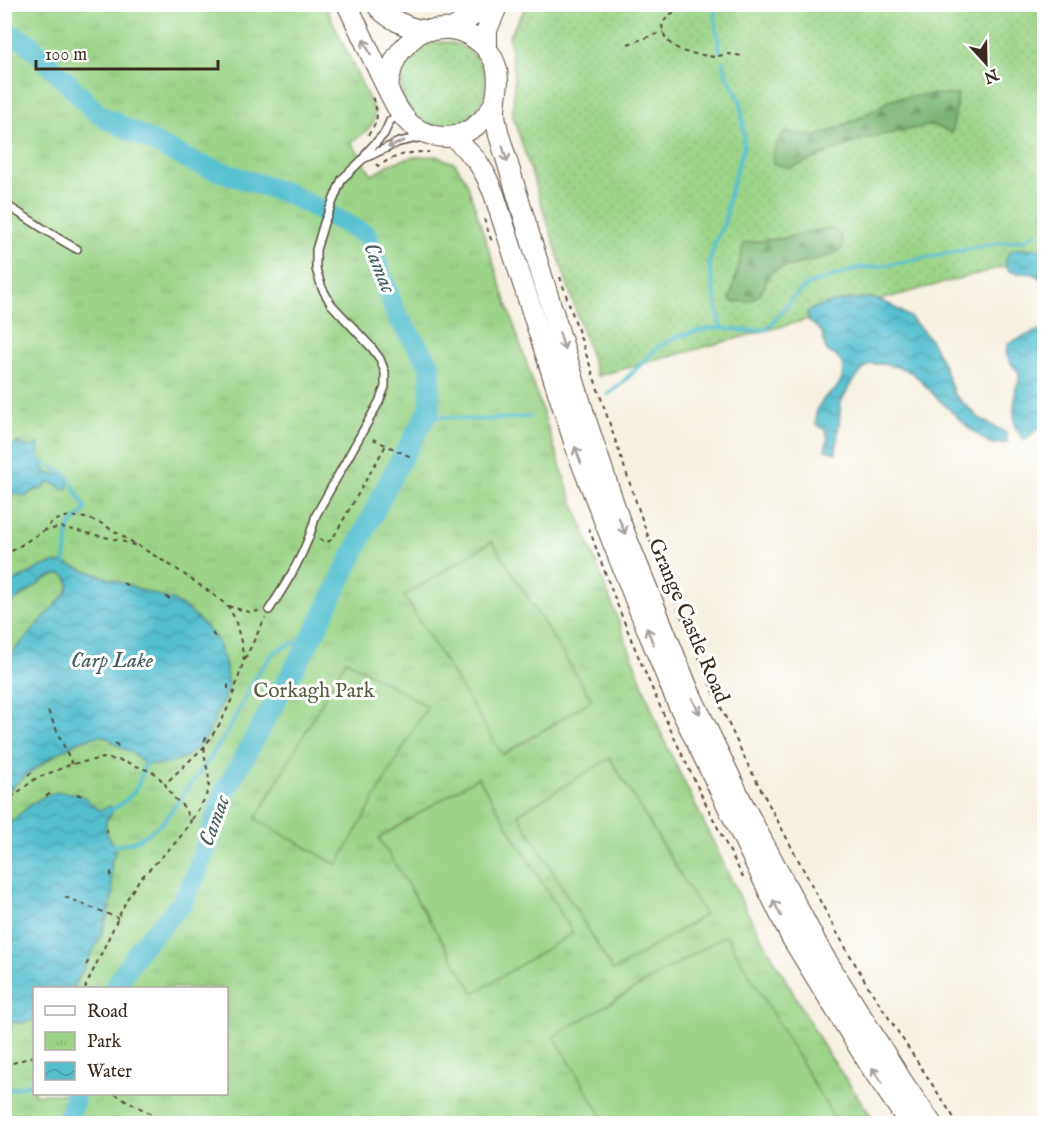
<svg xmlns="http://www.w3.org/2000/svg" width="1049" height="1128" viewBox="0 0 1049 1128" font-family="'IM FELL English',serif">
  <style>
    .grass { fill: url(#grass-dots); stroke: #6b7f52; stroke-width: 1.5 }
    .forest { fill: url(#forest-firs); stroke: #5c7049; stroke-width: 1.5 }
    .park { fill: url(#park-tufts); stroke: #6b7f52; stroke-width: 1.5; fill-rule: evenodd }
    .pitch { fill: #9bd487; stroke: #6b7f52; stroke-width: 1.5 }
    .water { fill: url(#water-waves); stroke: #487477; stroke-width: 1.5 }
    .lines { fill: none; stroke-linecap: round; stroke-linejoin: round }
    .stream { stroke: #55bfd0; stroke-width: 4 }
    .river { stroke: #55bfd0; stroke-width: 21 }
    .lane-casing { stroke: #57483b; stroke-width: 10 }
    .secondary-casing { stroke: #57483b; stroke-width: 22 }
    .path { stroke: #57483b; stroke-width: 2; stroke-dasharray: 4.5 4.5; stroke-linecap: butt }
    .lane { stroke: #fff; stroke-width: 7 }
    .secondary { stroke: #fff; stroke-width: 20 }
    .oneway { stroke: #a79f9a }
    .labels { text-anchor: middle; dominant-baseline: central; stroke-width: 6; stroke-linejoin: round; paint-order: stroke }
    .street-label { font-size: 21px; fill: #3b2a1e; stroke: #fff }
    .park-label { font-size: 21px; fill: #585d3e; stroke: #fff }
    .water-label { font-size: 22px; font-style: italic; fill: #445e5c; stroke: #fff }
  </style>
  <defs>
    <pattern id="grass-dots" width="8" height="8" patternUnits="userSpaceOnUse" patternTransform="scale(1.5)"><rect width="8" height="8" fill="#9bd487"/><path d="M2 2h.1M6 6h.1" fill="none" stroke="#86b674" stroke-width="1.8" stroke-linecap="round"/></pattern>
    <pattern id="forest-firs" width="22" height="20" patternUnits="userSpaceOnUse" patternTransform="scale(1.5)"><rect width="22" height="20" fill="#7cb674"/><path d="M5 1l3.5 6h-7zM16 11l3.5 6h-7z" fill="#67945f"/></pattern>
    <pattern id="park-tufts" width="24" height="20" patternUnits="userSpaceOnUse" patternTransform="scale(1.5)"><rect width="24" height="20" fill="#9bd487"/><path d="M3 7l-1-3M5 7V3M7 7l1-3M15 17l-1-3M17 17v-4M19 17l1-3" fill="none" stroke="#86b674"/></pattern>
    <pattern id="water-waves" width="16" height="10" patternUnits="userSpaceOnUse" patternTransform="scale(1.5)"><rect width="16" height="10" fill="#55bfd0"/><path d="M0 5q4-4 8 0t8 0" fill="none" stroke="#489ba8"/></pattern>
  </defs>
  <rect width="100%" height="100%" fill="#fff"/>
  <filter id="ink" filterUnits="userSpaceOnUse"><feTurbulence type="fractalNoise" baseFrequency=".0167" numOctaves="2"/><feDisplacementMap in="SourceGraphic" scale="12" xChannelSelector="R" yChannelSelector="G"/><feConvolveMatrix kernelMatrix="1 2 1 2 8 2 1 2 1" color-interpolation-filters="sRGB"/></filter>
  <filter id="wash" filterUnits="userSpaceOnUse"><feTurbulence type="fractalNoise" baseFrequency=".008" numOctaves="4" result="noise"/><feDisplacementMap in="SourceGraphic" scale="24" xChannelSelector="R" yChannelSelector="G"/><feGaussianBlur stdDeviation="1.35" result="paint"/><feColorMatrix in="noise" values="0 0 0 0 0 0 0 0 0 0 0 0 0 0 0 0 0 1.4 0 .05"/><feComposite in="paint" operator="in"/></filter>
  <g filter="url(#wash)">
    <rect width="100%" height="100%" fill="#f7f1e2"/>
    <g class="grass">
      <path d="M 527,5 L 1044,5 L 1044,258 L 1040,257 L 597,376 L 513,116 L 514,74 L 509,36 Z"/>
      <circle cx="443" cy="84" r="42"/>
    </g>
    <g class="forest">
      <path d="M 938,94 L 958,95 L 952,133 L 932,125 L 863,139 L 791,168 L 773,164 C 773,150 775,140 786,132 L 816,136 L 831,131 L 867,114 L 893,98 Z"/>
      <path d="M 827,228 L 835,229 L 842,237 L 843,248 L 832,255 L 772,271 L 761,293 L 751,301 L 733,302 L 730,299 L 744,243 L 784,238 Z"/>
    </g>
    <path class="park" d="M 5,5 L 325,5 L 375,112 L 374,122 L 366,132 L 351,142 L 372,175 L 390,164 L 412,157 L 436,156 L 455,163 L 466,180 L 567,486 L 663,738 L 746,910 L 827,1052 L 876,1123 L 5,1124 ZM 34,988 L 226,988 L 226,1094 L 34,1094 Z"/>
    <g class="pitch">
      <path d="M 492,541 L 592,700 L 503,755 L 404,596 Z"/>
      <path d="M 346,660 L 427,706 L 337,865 L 256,819 Z"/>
      <path d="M 610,758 L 705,915 L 613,971 L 518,814 Z"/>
      <path d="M 478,777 L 573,933 L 474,993 L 379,838 Z"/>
      <path d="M 726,935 L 837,1123 L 606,1123 L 554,1036 Z"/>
    </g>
    <g class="water">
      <path d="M 1044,248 L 1044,283 C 1041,279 1038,275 1033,274 C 1026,272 1019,274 1013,272 C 999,269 1007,255 1013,249 Z"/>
      <path d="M 871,298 L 889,304 L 910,317 L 930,339 L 943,364 L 954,394 L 979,418 L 1006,433 L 1007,443 L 991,444 L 971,430 L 936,397 L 915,375 L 905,369 L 883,364 L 870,364 L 862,371 L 851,384 L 841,402 L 836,453 L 825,450 L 828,438 L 826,431 L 816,424 L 816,410 L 825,397 L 835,390 L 842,379 L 843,365 L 836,356 L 828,352 L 825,347 L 822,332 L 809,321 L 807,312 C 823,302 852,299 871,298 Z"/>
      <path d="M 1044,328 L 1044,424 L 1024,440 L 1016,429 L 1014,422 L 1014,410 L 1016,387 L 1019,381 L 1019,373 L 1010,362 L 1006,353 L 1008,343 Z"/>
      <path d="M 18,442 L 28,448 L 39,444 C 37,453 42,465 46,473 L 67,475 L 68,489 L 64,490 L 58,485 L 48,482 L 42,489 L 33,491 L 25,497 C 18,493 10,492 5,497 L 5,462 L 8,452 Z"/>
      <path d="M 53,563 L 64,563 L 174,601 L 187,609 L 202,623 L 216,638 L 220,649 L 225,662 L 228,689 L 208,735 L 197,748 L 184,758 L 163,765 L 145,764 C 140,760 136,756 131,752 C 127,750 122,749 118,746 C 111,741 109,736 99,736 C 74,738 23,776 5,794 L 5,661 L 65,594 L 69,585 L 67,577 L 60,574 L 47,578 L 5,608 L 5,586 L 43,566 Z"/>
      <path d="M 58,792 C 66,793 77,792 84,797 C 90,801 92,807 100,810 L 109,806 L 112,808 L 112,813 L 106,821 L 106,829 L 108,836 L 114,845 L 116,851 L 112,860 L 111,876 L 113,894 L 109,911 L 101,936 L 73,988 L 34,988 L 34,1020 L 22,1023 L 5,1021 L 5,828 C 20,814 36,796 58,792 Z"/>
    </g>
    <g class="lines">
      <g class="stream">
        <path d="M 716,4 L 715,20 L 720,51"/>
        <path d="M 721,328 L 709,264 L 715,242 L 725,221 L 728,200 L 735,174 L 744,146 L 743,121 L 740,100 L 726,73 L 723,62"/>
        <path d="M 608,394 L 622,383 L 657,348 L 676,337 L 706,329 L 721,328 L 750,331 L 767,329 L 793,298 L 807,285 L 859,268 L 883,266 L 999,243 L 1024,240 L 1036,233"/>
        <path d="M 425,417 L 447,417 L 475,420 L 530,417"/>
        <path d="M 4,442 L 16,448"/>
        <path d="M 38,460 L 67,475 L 86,509 L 69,527 L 64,567"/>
        <path d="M 110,811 C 113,807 118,807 122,803 C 139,790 140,782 145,762"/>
        <path d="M 109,847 L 133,842 L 149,833 L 163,822 L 213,754 L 228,731 L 258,673 L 274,652 L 292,643 L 307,645"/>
        <path d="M 4,1091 L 34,1083"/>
      </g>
      <g class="river">
        <path d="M 4,31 L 27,42 L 98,114 L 195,163 L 289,194 L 367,235 L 396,314 L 430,365 L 430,409 L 394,472 L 314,633 L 225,791 L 195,877 L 181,904 L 140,948 L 114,988"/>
        <path d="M 65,1124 L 74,1101 L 74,1094"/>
      </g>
    </g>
  </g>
  <g filter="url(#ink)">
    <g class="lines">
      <defs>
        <g id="lane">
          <path d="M 363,159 L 399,142 L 422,137"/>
          <path d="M 4,204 C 29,218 52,236 77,249"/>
          <path d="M 269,610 C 289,580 307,550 316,515 L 379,402 L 385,387 L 385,372 L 380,359 L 372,348 L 331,304 L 322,288 L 316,269 L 316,250 L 324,223 L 342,179 L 363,159 L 368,151 L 384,134 L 390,121 L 399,114"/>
        </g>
        <g id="secondary">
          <path d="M 347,4 C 360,31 372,58 385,84 C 392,98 398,112 409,123 C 423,135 444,141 461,134 C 477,128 489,115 496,99"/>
          <path d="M 376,4 C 384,17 409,29 424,30 C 433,31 442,28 451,29 C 471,32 490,47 496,66 C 501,82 495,96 495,112 C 495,119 497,127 499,135 L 586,420 L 619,519 L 689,691 L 745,808 L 820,950 L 904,1084 L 932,1124"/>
          <path d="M 452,29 L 488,6 L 493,4"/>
          <path d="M 487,50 L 487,30 L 498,4"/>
          <path d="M 388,89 C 391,59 399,49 423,30"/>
          <path d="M 454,137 L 477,161 L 485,174 L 494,194 L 578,454 L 638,607 L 677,702 L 791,937 L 874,1072 L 910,1124"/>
        </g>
      </defs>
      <use href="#lane" class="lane-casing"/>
      <use href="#secondary" class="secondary-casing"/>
      <g class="path">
        <path d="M 690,4 L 669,15 L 662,24 L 663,32 L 666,39 L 673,46 L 685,52 L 714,57 L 728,54 L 743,56"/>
        <path d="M 628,44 L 663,32"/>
        <path d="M 368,135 C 379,121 379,113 372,97"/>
        <path d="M 376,164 L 378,166 C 394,156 410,151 429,152"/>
        <path d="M 484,219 L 492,242"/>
        <path d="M 560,277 L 646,531 L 710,684 L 747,763 L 836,931 L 868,986 L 958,1124"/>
        <path d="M 373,439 L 413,458"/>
        <path d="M 589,528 C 631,649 684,764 743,877"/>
        <path d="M 43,531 L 60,527 L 118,540 L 137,546"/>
        <path d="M 319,539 C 324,543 329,543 333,538 L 386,445"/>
        <path d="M 4,556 L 43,531 L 53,521 L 69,516 L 85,518 L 99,522 L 175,568 L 211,593 L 228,606 L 235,619 L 241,642 L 244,660 L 231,701 L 221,722 L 205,746 L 165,784 L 173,797 L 183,806 L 191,821 L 178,840 L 139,880 L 127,899 L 85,988"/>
        <path d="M 123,583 L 130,587"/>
        <path d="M 166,597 L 174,601"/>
        <path d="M 228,606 L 249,612 L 261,611"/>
        <path d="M 212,633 L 216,638"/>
        <path d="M 245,659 L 265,618"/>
        <path d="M 228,689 L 228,683"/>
        <path d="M 48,711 L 72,764"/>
        <path d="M 204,741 L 208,735"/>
        <path d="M 115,743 L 120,748"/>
        <path d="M 28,775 L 34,771"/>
        <path d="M 77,794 L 84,797"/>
        <path d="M 46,796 L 52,793"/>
        <path d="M 4,803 L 35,779 L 72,764 L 104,758 L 123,761 L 155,773 L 165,784"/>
        <path d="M 192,819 C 199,808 210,794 209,780 C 208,768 203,758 205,746"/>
        <path d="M 6,826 L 12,821"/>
        <path d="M 106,829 L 108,836"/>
        <path d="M 111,876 L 111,870"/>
        <path d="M 65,897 L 118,918"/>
        <path d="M 86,965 L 90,959"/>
        <path d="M 8,1021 L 15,1021"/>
        <path d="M 4,1066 L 34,1056"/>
        <path d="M 115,1094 L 169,1124"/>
      </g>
      <use href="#lane" class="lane"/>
      <use href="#secondary" class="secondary"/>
    </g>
    <defs><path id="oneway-shaft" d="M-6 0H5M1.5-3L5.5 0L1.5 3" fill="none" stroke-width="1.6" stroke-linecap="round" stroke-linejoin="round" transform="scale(1.5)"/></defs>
    <g class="oneway">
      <use href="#oneway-shaft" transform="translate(367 47) rotate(-116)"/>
      <use href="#oneway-shaft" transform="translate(396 144) rotate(158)"/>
      <use href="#oneway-shaft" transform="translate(505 154) rotate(73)"/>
      <use href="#oneway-shaft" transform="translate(562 341) rotate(73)"/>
      <use href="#oneway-shaft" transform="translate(578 455) rotate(-110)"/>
      <use href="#oneway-shaft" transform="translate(622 526) rotate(69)"/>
      <use href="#oneway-shaft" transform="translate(650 636) rotate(-113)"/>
      <use href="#oneway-shaft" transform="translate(696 706) rotate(64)"/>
      <use href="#oneway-shaft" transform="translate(777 908) rotate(-116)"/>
      <use href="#oneway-shaft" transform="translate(877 1075) rotate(-124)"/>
    </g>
  </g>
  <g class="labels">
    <g class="street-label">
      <text transform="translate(688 621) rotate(67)">Grange Castle Road</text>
    </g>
    <g class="park-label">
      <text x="314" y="691">Corkagh Park</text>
    </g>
    <g class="water-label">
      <text transform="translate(379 268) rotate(68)">Camac</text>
      <text x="112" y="661">Carp Lake</text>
      <text transform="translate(215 821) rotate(-70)">Camac</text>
    </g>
  </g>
  <rect width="1049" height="1128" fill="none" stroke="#fff" stroke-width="24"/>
  <rect x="33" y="987" width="195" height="108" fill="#ffffff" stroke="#b1aaa5" stroke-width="1.5"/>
  <rect x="45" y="1006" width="30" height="9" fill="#ffffff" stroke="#b1aaa5" stroke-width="1.5"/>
  <text x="87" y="1017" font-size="18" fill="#3b2a1e">Road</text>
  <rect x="45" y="1032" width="30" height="18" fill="url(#park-tufts)" stroke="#b1aaa5" stroke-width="1.5"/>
  <text x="87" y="1047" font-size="18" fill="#3b2a1e">Park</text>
  <rect x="45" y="1062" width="30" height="18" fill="url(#water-waves)" stroke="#b1aaa5" stroke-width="1.5"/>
  <text x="87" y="1077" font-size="18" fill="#3b2a1e">Water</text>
  <g transform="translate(986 63) rotate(158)" stroke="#ffffff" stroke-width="4.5" paint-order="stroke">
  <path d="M0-4.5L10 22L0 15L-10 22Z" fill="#3b2a1e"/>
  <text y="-9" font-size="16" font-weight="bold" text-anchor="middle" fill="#3b2a1e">N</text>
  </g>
  <path d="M36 60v9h182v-9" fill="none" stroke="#3b2a1e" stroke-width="3"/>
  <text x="45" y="60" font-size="18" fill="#3b2a1e" stroke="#ffffff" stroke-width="4.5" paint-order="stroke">100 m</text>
</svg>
